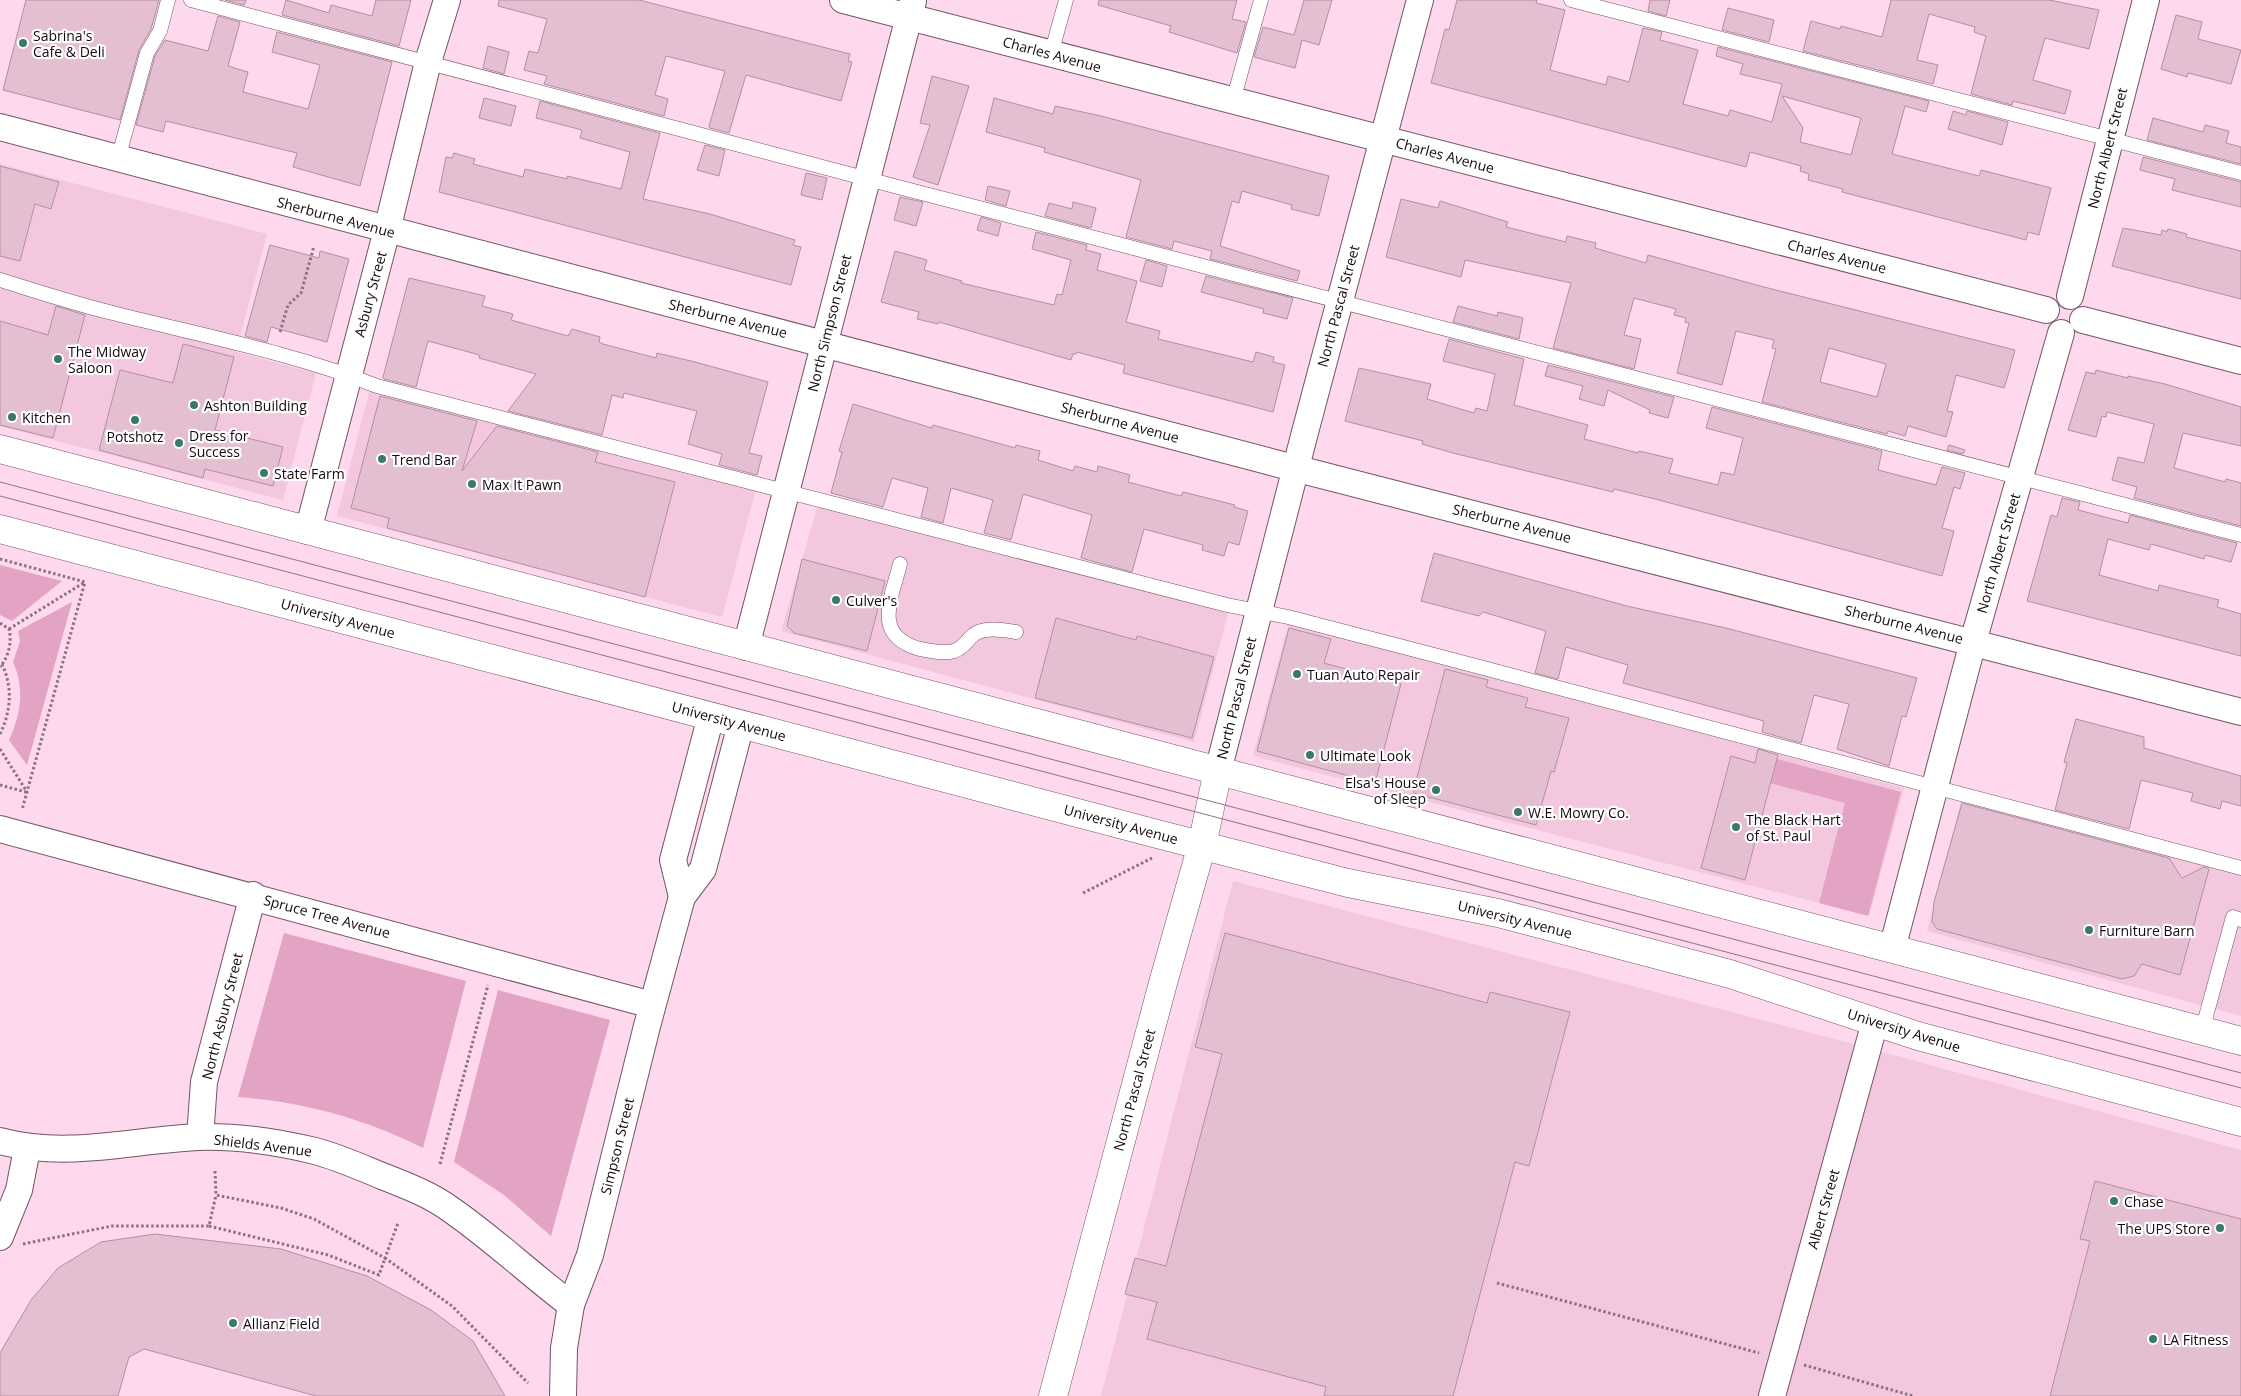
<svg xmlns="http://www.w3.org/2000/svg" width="2241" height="1396" viewBox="0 0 2241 1396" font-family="'Open Sans',sans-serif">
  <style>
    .built { fill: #f3c7dd }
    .green { fill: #e3a3c5 }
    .building { fill: #e4bfd2; stroke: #b38fa2; fill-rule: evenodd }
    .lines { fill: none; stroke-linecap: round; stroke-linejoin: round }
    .lane-casing { stroke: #745465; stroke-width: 15 }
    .street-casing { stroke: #745465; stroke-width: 28 }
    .secondary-casing { stroke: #745465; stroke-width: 29 }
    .path { stroke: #8b7280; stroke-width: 3; stroke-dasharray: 2.5 2.5; stroke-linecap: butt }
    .lane { stroke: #fff; stroke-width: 14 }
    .street { stroke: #fff; stroke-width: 26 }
    .secondary { stroke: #fff; stroke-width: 28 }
    .tram { stroke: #8f7683; stroke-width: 1 }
    .poi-dot { fill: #387967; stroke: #fff; stroke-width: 2 }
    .labels { text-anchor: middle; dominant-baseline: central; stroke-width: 4.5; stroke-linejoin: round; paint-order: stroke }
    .poi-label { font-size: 14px; fill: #13080e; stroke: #fff; text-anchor: start }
    .street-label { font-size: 14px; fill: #13080e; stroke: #fff }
  </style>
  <rect width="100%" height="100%" fill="#fed8ec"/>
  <g class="built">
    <path d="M 0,164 L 267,234 L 236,352 L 316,373 L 283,500 L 0,426 Z"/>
    <path d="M 370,389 L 756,489 L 722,617 L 337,516 Z"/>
    <path d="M 818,505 L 1228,613 L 1194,742 L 781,631 Z"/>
    <path d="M 1289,622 L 1904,788 L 1869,916 L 1253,756 Z"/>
    <path d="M 1961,802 L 2241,874 L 2241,1016 L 1927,931 Z"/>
    <path d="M 1233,881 L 1842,1041 L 2241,1150 L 2241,1396 L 1101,1396 Z"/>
  </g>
  <g class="green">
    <path d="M 0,565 L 62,581 L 12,621 L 0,615 Z"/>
    <path d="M 72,602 L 27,765 L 9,740 C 21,714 25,688 13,662 L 20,641 L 18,631 Z"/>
    <path d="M 1777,759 L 1901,792 L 1868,916 L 1819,903 L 1845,803 L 1770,783 Z"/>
    <path d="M 284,933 L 466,981 L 423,1148 C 363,1118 304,1102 238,1097 Z"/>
    <path d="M 498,990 L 610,1020 L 551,1236 L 504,1195 L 454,1162 Z"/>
  </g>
  <g class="building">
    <path d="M 26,0 L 159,0 L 151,29 L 139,50 L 120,120 L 3,90 Z"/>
    <path d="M 225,0 L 246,0 L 244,5 Z"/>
    <path d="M 286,0 L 329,13 L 331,5 L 372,16 L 376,0 L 411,0 L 399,46 L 282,15 Z"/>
    <path d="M 499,0 L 639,0 L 850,54 L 848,61 L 852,62 L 841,101 L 746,75 L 729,133 L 710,128 L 709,126 L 725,71 L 666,56 L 655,95 L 668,99 L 664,116 L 544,84 L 547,76 L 524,70 L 529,51 L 538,53 L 547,19 L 498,6 Z"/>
    <path d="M 1099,0 L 1237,0 L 1232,19 L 1246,22 L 1237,53 L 1169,32 L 1171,26 L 1098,5 Z"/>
    <path d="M 1304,0 L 1332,0 L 1319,45 L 1302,40 L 1295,68 L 1254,57 L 1263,27 L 1294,35 Z"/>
    <path d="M 1457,0 L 1537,0 L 1536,3 L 1565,10 L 1550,70 L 1606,85 L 1608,76 L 1629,82 L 1643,28 L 1662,32 L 1660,40 L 1698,50 L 1683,104 L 1728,116 L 1730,110 L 1772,122 L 1782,84 L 1740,74 L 1743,64 L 1716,56 L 1718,47 L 1929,101 L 1926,112 L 1905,106 L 1892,154 L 1979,176 L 1981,170 L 2051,188 L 2039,235 L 2028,232 L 2026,240 L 1842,192 L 1843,189 L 1808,180 L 1809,174 L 1800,171 L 1801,166 L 1750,152 L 1746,167 L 1431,83 L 1445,29 L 1449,30 ZM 1782,96 L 1861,118 L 1851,155 L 1800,142 L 1803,128 Z"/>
    <path d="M 1650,0 L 1670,0 L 1666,16 L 1648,11 Z"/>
    <path d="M 1891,0 L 2049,0 L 2099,10 L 2089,49 L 2045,38 L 2033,80 L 2071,91 L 2065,114 L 2013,101 L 2012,105 L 1971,94 L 1986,36 L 1974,32 L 1975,27 L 1929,14 L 1917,60 L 1938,65 L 1933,84 L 1803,51 L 1811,21 L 1840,29 L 1841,26 L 1882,37 Z"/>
    <path d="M 1728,8 L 1774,20 L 1769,42 L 1722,30 Z"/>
    <path d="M 2176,15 L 2202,22 L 2198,39 L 2241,50 L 2231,84 L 2188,73 L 2187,77 L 2161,69 Z"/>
    <path d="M 218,16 L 240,22 L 228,66 L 248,72 L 243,92 L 308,109 L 320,65 L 272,52 L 277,32 L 392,62 L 360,186 L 293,167 L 297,153 L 166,121 L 163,132 L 136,125 L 155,56 L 165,40 L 208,51 Z"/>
    <path d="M 488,46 L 509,52 L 504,74 L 483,68 Z"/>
    <path d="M 932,76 L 969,86 L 938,185 L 913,177 L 930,125 L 920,123 Z"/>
    <path d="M 484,98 L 516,106 L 511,126 L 479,118 Z"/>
    <path d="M 994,98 L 1053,114 L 1055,106 L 1101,116 L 1329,176 L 1319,216 L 1291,209 L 1292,205 L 1242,191 L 1239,203 L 1232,201 L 1220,246 L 1300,271 L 1297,281 L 1210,259 L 1212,251 L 1174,241 L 1172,249 L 1126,237 L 1141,180 L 1044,152 L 1045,148 L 986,132 Z"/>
    <path d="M 540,101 L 660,133 L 643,199 L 710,214 L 795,240 L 793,245 L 801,247 L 791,285 L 439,192 L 446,157 L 452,158 L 454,153 L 475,159 L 473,164 L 523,177 L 525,169 L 567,179 L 567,176 L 621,189 L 630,152 L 580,138 L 582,130 L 536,118 Z"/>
    <path d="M 1953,111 L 1966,115 L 1967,111 L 2008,122 L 2002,145 L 1948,129 Z"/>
    <path d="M 2153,118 L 2203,132 L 2205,125 L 2229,131 L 2226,143 L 2241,147 L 2241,164 L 2147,140 Z"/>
    <path d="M 705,145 L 725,150 L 719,176 L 697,170 Z"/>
    <path d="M 2143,157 L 2241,182 L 2241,207 L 2172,190 L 2175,179 L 2140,170 Z"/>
    <path d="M 0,166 L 59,182 L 51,209 L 35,204 L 20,261 L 0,256 Z"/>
    <path d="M 806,173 L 827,178 L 822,200 L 801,195 Z"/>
    <path d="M 988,186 L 1010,191 L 1006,206 L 985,200 Z"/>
    <path d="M 900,197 L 923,202 L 916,226 L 894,220 Z"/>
    <path d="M 1401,199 L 1438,208 L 1440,201 L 1508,222 L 1506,227 L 1566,242 L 1567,236 L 1596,243 L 1595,248 L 1646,263 L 1648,255 L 1760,286 L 2015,350 L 2007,379 L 2004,388 L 1956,375 L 1947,411 L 1953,412 L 1946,437 L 1908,426 L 1905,436 L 1888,431 L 1887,434 L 1762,402 L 1776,349 L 1772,348 L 1774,340 L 1736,331 L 1722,385 L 1677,373 L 1689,323 L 1685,322 L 1686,318 L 1674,315 L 1676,309 L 1634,298 L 1624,335 L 1641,339 L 1634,369 L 1553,348 L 1571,283 L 1465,260 L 1461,277 L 1386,257 ZM 1829,348 L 1886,364 L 1877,397 L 1820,382 Z"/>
    <path d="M 1073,202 L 1096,208 L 1091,228 L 1045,216 L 1049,203 L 1072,209 Z"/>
    <path d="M 981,217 L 1001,223 L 998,236 L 977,230 Z"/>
    <path d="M 2123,228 L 2161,235 L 2162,230 L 2167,232 L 2168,229 L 2187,234 L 2186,237 L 2241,251 L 2241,299 L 2112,266 Z"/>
    <path d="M 1036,232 L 1087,245 L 1086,250 L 1101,254 L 1097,270 L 1137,281 L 1126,322 L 1160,331 L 1158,339 L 1253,362 L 1256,352 L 1274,357 L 1273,362 L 1285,365 L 1273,412 L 1123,373 L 1125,365 L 1077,352 L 1076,354 L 1073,354 L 1071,360 L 939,322 L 938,324 L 917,319 L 919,312 L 881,302 L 895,251 L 927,260 L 924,270 L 962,281 L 961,283 L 1054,305 L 1057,294 L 1062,295 L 1071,260 L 1032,249 Z"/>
    <path d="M 270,245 L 319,258 L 320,251 L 349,259 L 327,342 L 271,327 L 267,342 L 245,336 Z"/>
    <path d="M 1146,260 L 1167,266 L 1162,287 L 1140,281 Z"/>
    <path d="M 1206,276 L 1293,298 L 1287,319 L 1263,313 L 1264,309 L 1201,292 Z"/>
    <path d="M 409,278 L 485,296 L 482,306 L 513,314 L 511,320 L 568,336 L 572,329 L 600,337 L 599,342 L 603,344 L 656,358 L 657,353 L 695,362 L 768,382 L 749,453 L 762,456 L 757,475 L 719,465 L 722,454 L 688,444 L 697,411 L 624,393 L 623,398 L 612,395 L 602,435 L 508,411 L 536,374 L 479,358 L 480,356 L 476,354 L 428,341 L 416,387 L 384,379 L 383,377 Z"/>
    <path d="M 56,306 L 85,315 L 53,438 L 0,425 L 0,321 L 48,335 Z"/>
    <path d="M 1458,306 L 1497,316 L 1498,312 L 1523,318 L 1519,339 L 1453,322 Z"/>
    <path d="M 1449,339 L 1524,359 L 1514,405 L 1588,425 L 1584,439 L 1638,453 L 1639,451 L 1673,459 L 1669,473 L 1718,485 L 1721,472 L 1734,475 L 1743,438 L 1706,428 L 1712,407 L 1882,451 L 1878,470 L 1936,485 L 1942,467 L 1965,473 L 1960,489 L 1954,487 L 1942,528 L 1954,531 L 1942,576 L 1655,499 L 1614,489 L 1613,492 L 1453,453 L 1422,444 L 1423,441 L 1345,421 L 1359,368 L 1431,384 L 1427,399 L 1474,413 L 1476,408 L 1487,411 L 1495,374 L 1443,361 Z"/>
    <path d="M 183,344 L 234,357 L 215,430 L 283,447 L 273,486 L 205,469 L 203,478 L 99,450 L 120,370 L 173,383 Z"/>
    <path d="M 1548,365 L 1674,397 L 1668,418 L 1649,413 L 1650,410 L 1608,390 L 1604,406 L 1579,399 L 1583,386 L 1545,376 Z"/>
    <path d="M 2096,370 L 2128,378 L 2128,376 L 2165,384 L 2241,407 L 2241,446 L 2183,433 L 2174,468 L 2225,482 L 2226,479 L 2241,483 L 2241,526 L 2134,498 L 2137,487 L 2112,480 L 2118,457 L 2144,463 L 2154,424 L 2107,412 L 2106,417 L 2102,416 L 2096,437 L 2068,430 L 2086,372 L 2095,374 Z"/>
    <path d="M 380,396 L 477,421 L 462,471 L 497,426 L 598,452 L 595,462 L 675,482 L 645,597 L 387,528 L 389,518 L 351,508 Z"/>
    <path d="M 853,404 L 932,428 L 933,425 L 1015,448 L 1016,445 L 1040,451 L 1038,460 L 1073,471 L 1075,466 L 1097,472 L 1098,466 L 1130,475 L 1128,482 L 1181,496 L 1183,492 L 1235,505 L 1234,507 L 1248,511 L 1239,545 L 1228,542 L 1224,556 L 1202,550 L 1203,545 L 1144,529 L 1132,572 L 1081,558 L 1092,515 L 1023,494 L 1011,540 L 984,533 L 993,500 L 951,488 L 943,523 L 921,517 L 928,488 L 892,478 L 883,507 L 831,493 L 842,452 L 839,451 Z"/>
    <path d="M 1949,445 L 1965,450 L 1963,454 L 1947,450 Z"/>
    <path d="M 2062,498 L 2080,502 L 2078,510 L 2128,523 L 2130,515 L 2237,543 L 2231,562 L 2205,555 L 2204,559 L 2151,544 L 2149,550 L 2108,539 L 2099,575 L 2158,591 L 2159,585 L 2219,600 L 2217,607 L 2241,614 L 2241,656 L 2027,601 L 2051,515 L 2057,517 Z"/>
    <path d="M 1434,553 L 1627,606 L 1726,628 L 1917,678 L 1906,717 L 1902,716 L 1889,766 L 1837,749 L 1849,704 L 1814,695 L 1801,743 L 1762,732 L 1764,721 L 1623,683 L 1628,665 L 1566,647 L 1558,679 L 1535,673 L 1546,631 L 1483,612 L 1479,616 L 1421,601 Z"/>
    <path d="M 802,559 L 885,581 L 867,651 L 794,633 L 787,626 Z"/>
    <path d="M 1056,618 L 1136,640 L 1137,636 L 1214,657 L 1192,738 L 1035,698 Z"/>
    <path d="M 1289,628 L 1331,639 L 1324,663 L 1401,684 L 1375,783 L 1257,751 Z"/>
    <path d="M 1445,669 L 1488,680 L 1486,687 L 1528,698 L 1525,707 L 1569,718 L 1554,772 L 1551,771 L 1536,825 L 1413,793 Z"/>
    <path d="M 2076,719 L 2144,737 L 2144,748 L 2241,776 L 2241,806 L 2222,801 L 2220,809 L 2191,801 L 2193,793 L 2141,780 L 2129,829 L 2055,810 L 2067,763 L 2064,762 Z"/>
    <path d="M 1758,749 L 1778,755 L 1745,880 L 1701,868 L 1731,756 L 1755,763 Z"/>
    <path d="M 1962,803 L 2169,858 L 2182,878 L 2204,867 L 2209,869 L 2180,975 L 2142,964 L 2134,976 L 2122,979 L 1937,929 L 1932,922 L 1934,902 Z"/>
    <path d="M 1225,933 L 1487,1003 L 1490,992 L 1570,1012 L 1529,1166 L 1515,1162 L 1453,1396 L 1324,1396 L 1326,1387 L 1147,1339 L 1157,1302 L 1125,1294 L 1135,1258 L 1166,1266 L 1222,1054 L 1195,1047 Z"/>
    <path d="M 2095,1181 L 2241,1219 L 2241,1396 L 2050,1396 L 2090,1241 L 2080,1239 Z"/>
    <path d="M 155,1234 L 281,1249 L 367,1276 L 431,1310 L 473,1341 L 505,1396 L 316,1396 L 144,1349 L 129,1357 L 118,1396 L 0,1396 L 0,1353 L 31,1300 L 58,1268 L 101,1242 Z"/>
  </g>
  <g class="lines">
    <defs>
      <g id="lane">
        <path d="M 191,0 L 898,187 L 2241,535"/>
        <path d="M 1571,0 L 2241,173"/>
        <path d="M 1051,54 L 1066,0"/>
        <path d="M 1233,101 L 1261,0"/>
        <path d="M 118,159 L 147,53 L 160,31 L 168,0"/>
        <path d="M 0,280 C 39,292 78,305 117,314 C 204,336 293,353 377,386 L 1227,605 L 1288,617 L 1438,656 L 2241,868"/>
        <path d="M 900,564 C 891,600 872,636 920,649 C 931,651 944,654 954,651 C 963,648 966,642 972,636 C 983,626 1003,630 1016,632"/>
        <path d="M 2202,1031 L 2233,917 L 2241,920"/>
      </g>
      <g id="street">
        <path d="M 843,0 L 2046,310"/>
        <path d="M 0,127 L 1271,462 L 2241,712"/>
        <path d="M 2070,296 L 2146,0"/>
        <path d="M 2083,320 L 2241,361"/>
        <path d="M 308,531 L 387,230 L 428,62 L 447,0"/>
        <path d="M 746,647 L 913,1"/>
        <path d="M 1218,771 L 1304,436 L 1420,0"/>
        <path d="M 0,829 L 652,1005"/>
        <path d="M 682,897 L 673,860 L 711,716"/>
        <path d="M 1892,949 L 1973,642 L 2061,333"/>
        <path d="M 200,1137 L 204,1082 L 253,895"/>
        <path d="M 0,1141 C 68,1159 130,1140 199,1137 C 236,1136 278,1142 315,1151 C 338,1157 360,1167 382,1176 C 405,1185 429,1194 450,1209 C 492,1238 530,1274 571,1305"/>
        <path d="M 0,1237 L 19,1190 L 27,1149"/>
        <path d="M 563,1396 L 564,1348 L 571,1305 L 590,1255 L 647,1026 L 682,897 L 703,869 L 741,724"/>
        <path d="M 1772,1396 L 1875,1022"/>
      </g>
      <g id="secondary">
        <path d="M 0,449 L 2241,1041"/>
        <path d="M 0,529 L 1161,835 L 1348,883 L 1498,913 L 1730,974 L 1918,1036 L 2241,1122"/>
        <path d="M 1053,1396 L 1163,983 L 1202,845 L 1218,771"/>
      </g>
    </defs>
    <use href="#lane" class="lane-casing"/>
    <use href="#street" class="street-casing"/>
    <use href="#secondary" class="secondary-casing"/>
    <g class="path">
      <path d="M 280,332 L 288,305 L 301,293 L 314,246"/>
      <path d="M 0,559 L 85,582 L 22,810"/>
      <path d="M 0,623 L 9,629 C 12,642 9,656 0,667"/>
      <path d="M 9,629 L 85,582"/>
      <path d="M 0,734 C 11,711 13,688 2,664"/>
      <path d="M 0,749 L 27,792"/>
      <path d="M 0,785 L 26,792"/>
      <path d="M 1083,893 L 1152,858"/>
      <path d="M 440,1164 L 488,985"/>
      <path d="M 215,1171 L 216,1195 L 281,1208 L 314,1219 L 385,1258 L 398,1223"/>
      <path d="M 209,1226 L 328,1255 L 379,1275 L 385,1258 L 452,1306 L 528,1383"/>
      <path d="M 23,1244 L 112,1226 L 209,1226 L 216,1195"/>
      <path d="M 1497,1283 L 1759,1353"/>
      <path d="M 1804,1365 L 1913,1396"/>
    </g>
    <use href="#lane" class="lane"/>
    <use href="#street" class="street"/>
    <use href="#secondary" class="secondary"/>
    <g class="tram">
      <path d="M 0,482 L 2241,1073"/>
      <path d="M 0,496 L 2241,1088"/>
    </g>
  </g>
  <g class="poi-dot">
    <circle cx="23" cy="43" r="5"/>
    <circle cx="58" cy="359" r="5"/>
    <circle cx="194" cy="405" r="5"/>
    <circle cx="12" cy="417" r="5"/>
    <circle cx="135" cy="420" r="5"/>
    <circle cx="179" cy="443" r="5"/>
    <circle cx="382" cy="459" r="5"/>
    <circle cx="264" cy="473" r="5"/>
    <circle cx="472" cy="484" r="5"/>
    <circle cx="836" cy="600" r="5"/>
    <circle cx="1297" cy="674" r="5"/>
    <circle cx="1310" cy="755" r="5"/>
    <circle cx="1436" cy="790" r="5"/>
    <circle cx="1518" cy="812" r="5"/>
    <circle cx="1736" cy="827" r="5"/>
    <circle cx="2089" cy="930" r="5"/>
    <circle cx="2114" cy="1201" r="5"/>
    <circle cx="2220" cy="1228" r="5"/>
    <circle cx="233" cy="1323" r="5"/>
    <circle cx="2153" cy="1339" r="5"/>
  </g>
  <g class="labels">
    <g class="poi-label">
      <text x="33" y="35">Sabrina's<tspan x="33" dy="16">Cafe &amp; Deli</tspan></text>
      <text x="68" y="351">The Midway<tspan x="68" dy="16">Saloon</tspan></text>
      <text x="204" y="405">Ashton Building</text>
      <text x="22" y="417">Kitchen</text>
      <text x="189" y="435">Dress for<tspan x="189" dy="16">Success</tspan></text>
      <text x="135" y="436" text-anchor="middle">Potshotz</text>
      <text x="392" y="459">Trend Bar</text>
      <text x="274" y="473">State Farm</text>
      <text x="482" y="484">Max It Pawn</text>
      <text x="846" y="600">Culver's</text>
      <text x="1307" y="674">Tuan Auto Repair</text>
      <text x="1320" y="755">Ultimate Look</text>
      <text x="1426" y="782" text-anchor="end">Elsa's House<tspan x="1426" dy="16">of Sleep</tspan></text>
      <text x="1528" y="812">W.E. Mowry Co.</text>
      <text x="1746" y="819">The Black Hart<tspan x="1746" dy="16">of St. Paul</tspan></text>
      <text x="2099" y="930">Furniture Barn</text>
      <text x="2124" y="1201">Chase</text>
      <text x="2210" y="1228" text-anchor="end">The UPS Store</text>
      <text x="243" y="1323">Allianz Field</text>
      <text x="2163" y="1339">LA Fitness</text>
    </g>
    <g class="street-label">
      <text transform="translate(1052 54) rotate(15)">Charles Avenue</text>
      <text transform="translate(2107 148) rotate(-76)">North Albert Street</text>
      <text transform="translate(1445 155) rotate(15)">Charles Avenue</text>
      <text transform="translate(336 217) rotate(15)">Sherburne Avenue</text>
      <text transform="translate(1837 256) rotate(14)">Charles Avenue</text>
      <text transform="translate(370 294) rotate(-75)">Asbury Street</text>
      <text transform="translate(1338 306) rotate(-75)">North Pascal Street</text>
      <text transform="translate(728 318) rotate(14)">Sherburne Avenue</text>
      <text transform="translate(829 323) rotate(-76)">North Simpson Street</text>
      <text transform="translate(1120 422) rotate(15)">Sherburne Avenue</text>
      <text transform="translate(1512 523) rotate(14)">Sherburne Avenue</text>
      <text transform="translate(1998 553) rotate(-74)">North Albert Street</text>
      <text transform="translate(338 618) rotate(15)">University Avenue</text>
      <text transform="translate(1904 624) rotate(14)">Sherburne Avenue</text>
      <text transform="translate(1236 698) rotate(-76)">North Pascal Street</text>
      <text transform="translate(729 721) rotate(15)">University Avenue</text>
      <text transform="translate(1121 824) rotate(15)">University Avenue</text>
      <text transform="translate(327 916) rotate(15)">Spruce Tree Avenue</text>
      <text transform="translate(1515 919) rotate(14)">University Avenue</text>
      <text transform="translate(222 1016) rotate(-76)">North Asbury Street</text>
      <text transform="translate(1904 1030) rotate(17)">University Avenue</text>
      <text transform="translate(1134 1090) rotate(-75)">North Pascal Street</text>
      <text transform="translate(263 1145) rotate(7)">Shields Avenue</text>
      <text transform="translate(617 1146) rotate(-76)">Simpson Street</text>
      <text transform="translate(1823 1209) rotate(-74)">Albert Street</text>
    </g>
  </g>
</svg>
